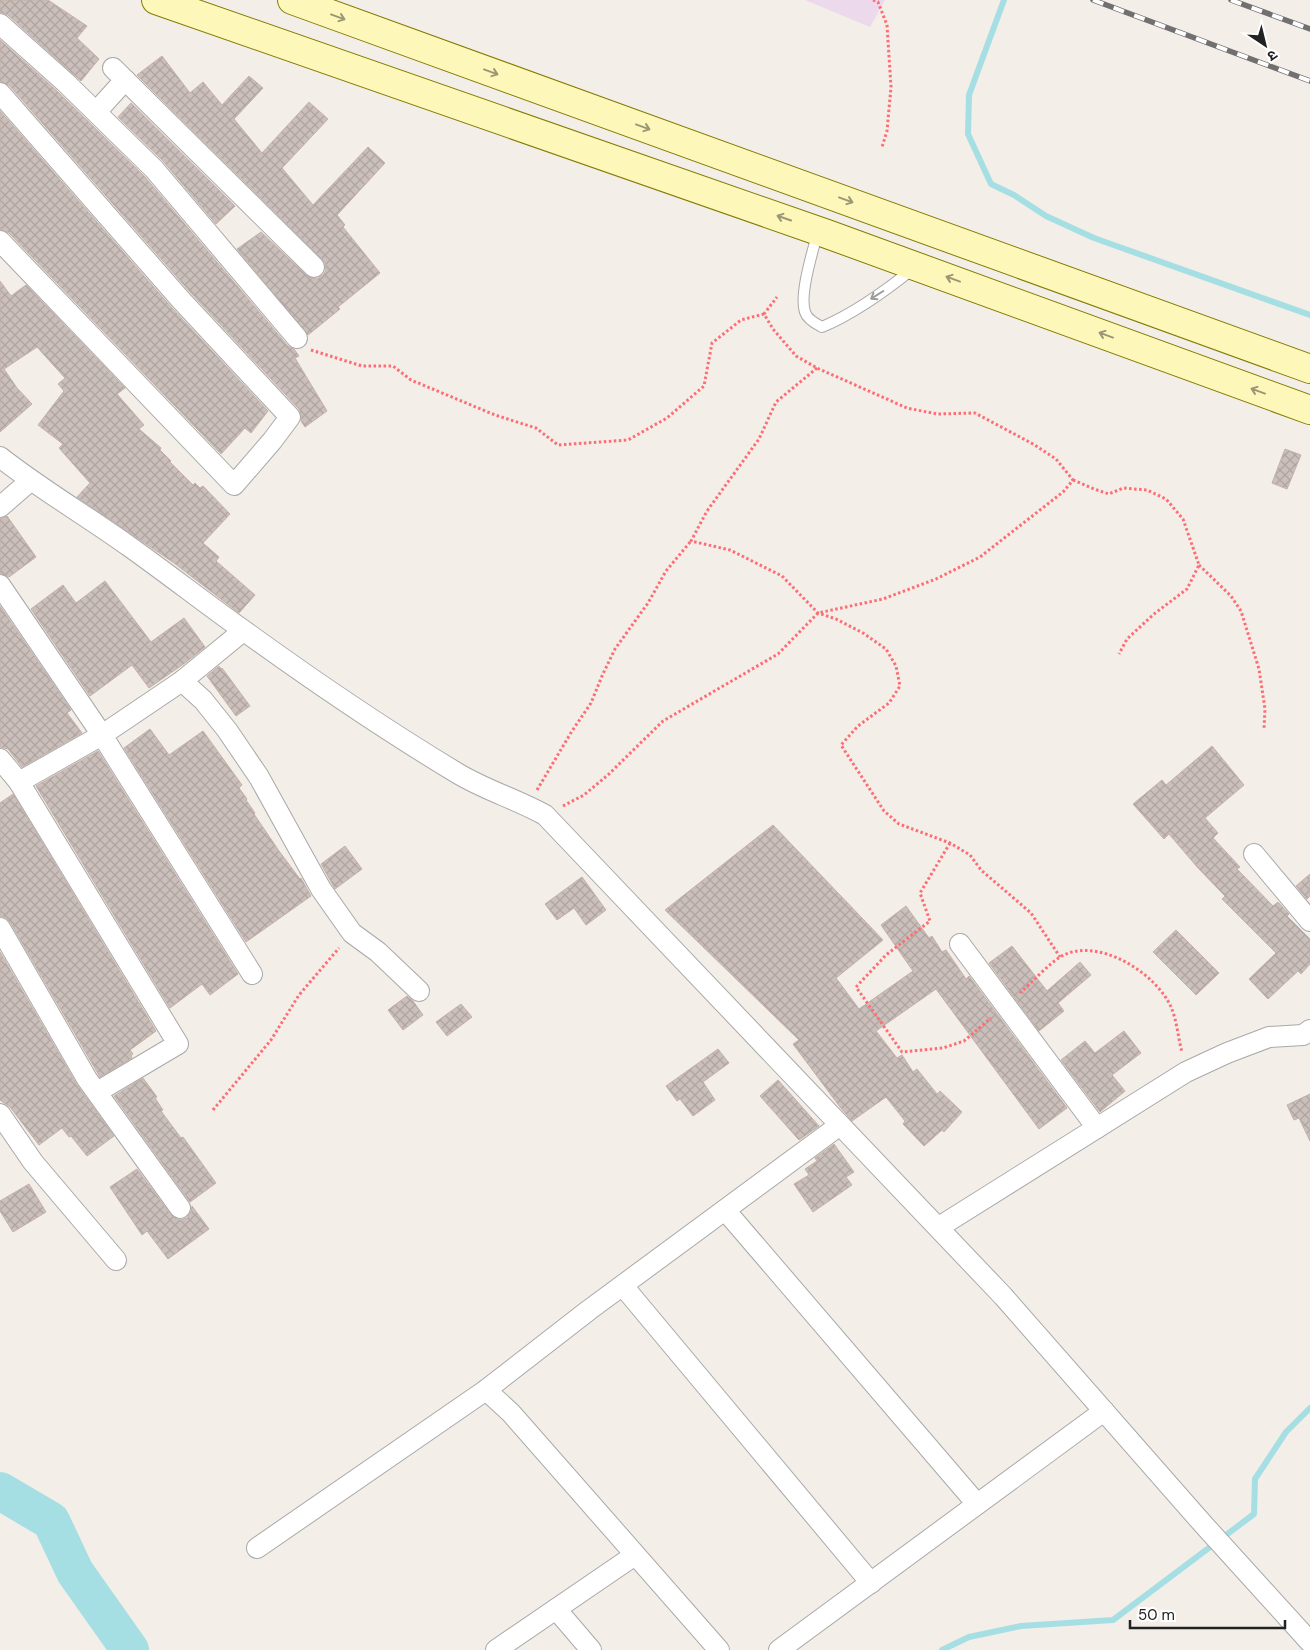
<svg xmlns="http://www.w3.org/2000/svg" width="1310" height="1650" viewBox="0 0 1310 1650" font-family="'DM Sans','Noto Sans Devanagari',sans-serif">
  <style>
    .railway { fill: #ecdaec }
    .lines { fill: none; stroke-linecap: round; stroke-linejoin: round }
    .stream { stroke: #a6dfe3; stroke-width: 6 }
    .river { stroke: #a6dfe3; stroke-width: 38 }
    .building { fill: url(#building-cross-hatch); stroke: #c6b1a9 }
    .lane-casing { stroke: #a9a9a9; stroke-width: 12 }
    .street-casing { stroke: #a9a9a9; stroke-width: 22 }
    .secondary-casing { stroke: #827c00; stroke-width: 30 }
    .path { stroke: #ff6d74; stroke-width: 3; stroke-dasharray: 2.5 2.5; stroke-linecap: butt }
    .lane { stroke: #fff; stroke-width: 10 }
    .street { stroke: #fff; stroke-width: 20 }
    .secondary { stroke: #fef7ba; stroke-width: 28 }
    .rail-casing { stroke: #707070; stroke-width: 5.5 }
    .rail { stroke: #fff; stroke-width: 4; stroke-dasharray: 11; stroke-linecap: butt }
    .oneway { stroke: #9b9776 }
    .oneway2 { stroke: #9c9c9c }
  </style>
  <defs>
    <pattern id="building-cross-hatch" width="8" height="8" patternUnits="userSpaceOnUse" patternTransform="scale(1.25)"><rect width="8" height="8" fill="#cbbfbb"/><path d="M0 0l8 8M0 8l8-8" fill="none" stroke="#aea4a0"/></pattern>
  </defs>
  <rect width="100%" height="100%" fill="#f3eee8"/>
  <path class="railway" d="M 805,0 L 885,0 L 870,27 Z"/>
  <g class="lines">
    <g class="stream">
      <path d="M 1004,0 L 969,95 L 968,134 L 991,184 L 1014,195 L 1046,216 L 1094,238 L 1310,315"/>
      <path d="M 942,1650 L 969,1637 L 1021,1626 L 1113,1620 L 1254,1514 L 1255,1479 L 1286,1432 L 1310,1408"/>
    </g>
    <path class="river" d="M 0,1491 L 51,1521 L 75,1572 L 130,1650"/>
  </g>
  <g class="building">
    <path d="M 0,0 L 48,0 L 87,26 L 77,38 L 99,59 L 81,81 L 8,15 L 0,12 Z"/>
    <path d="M 0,40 L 57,91 L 145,177 L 288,346 L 294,349 L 299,356 L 295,358 L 327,411 L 305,427 L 301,421 L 301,414 L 299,409 L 190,292 L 9,85 L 0,81 Z"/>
    <path d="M 162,56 L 190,93 L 203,82 L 222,105 L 249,76 L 263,88 L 234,119 L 262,153 L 309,102 L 328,119 L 282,168 L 313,205 L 368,147 L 385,163 L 337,215 L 345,225 L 343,227 L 380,273 L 338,307 L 340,309 L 308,335 L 237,249 L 261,232 L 306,275 L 311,278 L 317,279 L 323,275 L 326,270 L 325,263 L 322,259 L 137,75 Z"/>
    <path d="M 131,103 L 235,206 L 216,224 L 163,161 L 118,117 Z"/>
    <path d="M 0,111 L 172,308 L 268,411 L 251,433 L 245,428 L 221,454 L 9,233 L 0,229 Z"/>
    <path d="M 0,281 L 11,296 L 26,285 L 125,388 L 117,394 L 144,425 L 139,429 L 161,448 L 160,450 L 171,461 L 170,462 L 193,485 L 195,483 L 200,488 L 203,486 L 230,514 L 203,543 L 219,557 L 216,561 L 255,595 L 239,613 L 174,563 L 77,497 L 90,483 L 59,448 L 63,444 L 38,425 L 64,391 L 58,384 L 65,378 L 37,347 L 4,369 L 17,388 L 32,404 L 0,432 Z"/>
    <path d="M 1285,449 L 1301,455 L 1287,489 L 1272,483 Z"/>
    <path d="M 7,516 L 36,557 L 9,577 L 0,573 L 0,519 Z"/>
    <path d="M 105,581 L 151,642 L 184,618 L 205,647 L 185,663 L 149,688 L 132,665 L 90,696 L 31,609 L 63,585 L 76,603 Z"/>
    <path d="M 0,606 L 71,710 L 67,713 L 82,733 L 22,767 L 8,749 L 0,747 Z"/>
    <path d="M 219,666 L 221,669 L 222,668 L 250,706 L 236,716 L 207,676 Z"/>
    <path d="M 150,729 L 169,755 L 203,731 L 242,785 L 239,788 L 247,799 L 246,800 L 255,813 L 254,814 L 279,851 L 300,879 L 301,878 L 311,896 L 246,942 L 124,748 Z"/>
    <path d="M 1212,746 L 1244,785 L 1205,818 L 1218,833 L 1213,838 L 1240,867 L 1237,869 L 1273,906 L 1278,902 L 1289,914 L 1287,916 L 1310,939 L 1310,964 L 1301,974 L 1298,971 L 1268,999 L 1249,979 L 1276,953 L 1222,899 L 1225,896 L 1198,868 L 1169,834 L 1164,839 L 1133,804 L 1162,780 L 1166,785 Z"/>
    <path d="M 98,751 L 238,974 L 210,995 L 202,984 L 170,1008 L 36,786 Z"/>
    <path d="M 13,794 L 156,1031 L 130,1050 L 133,1054 L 131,1056 L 132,1058 L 100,1077 L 10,922 L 6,918 L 0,916 L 0,803 Z"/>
    <path d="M 773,825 L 883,940 L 836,978 L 859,1009 L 913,971 L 881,925 L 906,906 L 929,938 L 932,936 L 942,952 L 946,950 L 966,979 L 969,976 L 1067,1108 L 1039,1129 L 936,989 L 876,1031 L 897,1058 L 902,1055 L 913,1072 L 917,1069 L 937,1094 L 940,1091 L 962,1112 L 944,1132 L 942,1130 L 924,1146 L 903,1124 L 905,1121 L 886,1097 L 852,1121 L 840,1107 L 793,1044 L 799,1040 L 665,910 Z"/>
    <path d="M 345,846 L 362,869 L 335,889 L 321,864 Z"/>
    <path d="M 1310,874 L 1310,896 L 1307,899 L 1296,886 Z"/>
    <path d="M 582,877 L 606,910 L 586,925 L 574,908 L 557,920 L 545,904 Z"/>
    <path d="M 1176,930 L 1219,973 L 1196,995 L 1153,952 Z"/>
    <path d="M 1012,946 L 1047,991 L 1080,962 L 1091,975 L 1058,1003 L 1064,1011 L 1039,1031 L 989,963 Z"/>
    <path d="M 0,952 L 77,1085 L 114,1136 L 87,1156 L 71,1136 L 69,1137 L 62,1128 L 39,1145 L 10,1107 L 0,1100 Z"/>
    <path d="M 407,996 L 413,1001 L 423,1015 L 403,1030 L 388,1010 Z"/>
    <path d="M 461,1004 L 472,1017 L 447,1036 L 436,1022 Z"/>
    <path d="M 1124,1031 L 1141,1053 L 1112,1075 L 1125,1091 L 1100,1112 L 1061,1060 L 1085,1041 L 1095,1053 Z"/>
    <path d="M 718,1049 L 729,1063 L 703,1082 L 715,1100 L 693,1116 L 680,1099 L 677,1101 L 666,1086 Z"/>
    <path d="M 143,1078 L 157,1097 L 155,1098 L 163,1110 L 161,1111 L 181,1138 L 183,1137 L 216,1183 L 190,1202 L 114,1096 Z"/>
    <path d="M 778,1080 L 819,1126 L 799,1140 L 760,1096 Z"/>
    <path d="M 1310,1094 L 1310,1141 L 1299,1118 L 1294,1120 L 1287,1105 Z"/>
    <path d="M 834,1144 L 854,1172 L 846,1177 L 852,1185 L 813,1212 L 794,1184 L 809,1175 L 805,1169 L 817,1161 L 815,1158 Z"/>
    <path d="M 137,1169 L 171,1215 L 176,1219 L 181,1220 L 187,1218 L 191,1212 L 192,1206 L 209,1229 L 168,1259 L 147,1231 L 142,1235 L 110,1187 Z"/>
    <path d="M 29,1184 L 46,1212 L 13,1232 L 0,1211 L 0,1201 Z"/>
  </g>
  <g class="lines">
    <defs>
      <path id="lane" d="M 818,231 C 813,251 799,294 805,312 C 807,319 816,324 822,327 C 853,314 888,289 914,268"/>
      <g id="street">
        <path d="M 0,24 L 65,82 L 154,169 L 297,338"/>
        <path d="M 113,68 L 314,267"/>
        <path d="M 0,93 L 181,300 L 290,417 L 272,441 L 234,485 L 0,241"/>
        <path d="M 96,112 L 125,80"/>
        <path d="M 0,457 C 42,490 87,516 130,547 C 168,574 205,603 243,630 C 312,680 384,729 457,773 C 485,790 516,799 545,815 L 1003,1296 L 1203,1524 L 1310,1642"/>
        <path d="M 0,507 L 30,481"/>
        <path d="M 0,585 L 102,735 L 252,974"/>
        <path d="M 182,681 L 203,700 L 227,730 L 259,777 L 321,889 L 352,933 L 378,952 L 419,991"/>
        <path d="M 0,759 L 19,782 L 178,1044 L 97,1092"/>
        <path d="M 19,782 L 102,735 L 182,681 L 243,631"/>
        <path d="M 1254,854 L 1310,921"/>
        <path d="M 0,928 L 87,1079 L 180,1208"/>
        <path d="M 960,944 L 1097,1128"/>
        <path d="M 0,1114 L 33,1162 L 116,1260"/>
        <path d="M 725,1210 L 977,1504"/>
        <path d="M 939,1227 L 1186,1072 L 1227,1053 L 1269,1037 L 1303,1035 L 1310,1030"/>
        <path d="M 623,1286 L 871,1583"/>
        <path d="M 486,1390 L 511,1413 L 719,1650"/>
        <path d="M 257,1548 L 486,1390 L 589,1310 L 840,1125"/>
        <path d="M 556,1609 L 591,1650"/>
        <path d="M 496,1650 L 635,1555"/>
        <path d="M 779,1650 L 1104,1411"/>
      </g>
      <g id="secondary">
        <path d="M 156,0 L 827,234 L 1310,410"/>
        <path d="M 292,0 L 1310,369"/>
      </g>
    </defs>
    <use href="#lane" class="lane-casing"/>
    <use href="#street" class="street-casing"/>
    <use href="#secondary" class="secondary-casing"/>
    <g class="path">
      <path d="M 873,0 L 878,2 L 887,25 L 891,87 L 887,131 L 882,147"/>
      <path d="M 311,350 L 362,366 L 393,366 L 411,380 L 495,415 L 536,428 L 558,445 L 628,440 L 667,418 L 704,386 L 712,343 L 741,320 L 764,314"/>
      <path d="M 817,368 L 776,402 L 759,439 L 707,511 L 691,541 L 730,550 L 782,576 L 818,613 L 836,619 L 863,633 L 886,649 L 896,666 L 900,686 L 889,703 L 858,726 L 841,745 L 884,811 L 899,824 L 950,843 L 970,855 L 981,870 L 1031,913 L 1060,957"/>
      <path d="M 1073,480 L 1094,489 L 1109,494 L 1123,488 L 1147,490 L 1166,499 L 1183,519 L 1199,565 L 1187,589 L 1154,614 L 1127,639 L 1119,654"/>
      <path d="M 1199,565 L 1231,596 L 1241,611 L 1259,669 L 1265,709 L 1264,729"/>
      <path d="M 537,790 L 572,731 L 591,703 L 602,676 L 615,649 L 648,603 L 666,571 L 691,541"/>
      <path d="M 563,806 L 584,795 L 609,774 L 663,721 L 778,654 L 818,613 L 883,599 L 936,579 L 980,557 L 1063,492 L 1073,480 L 1056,459 L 1033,444 L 975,413 L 937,414 L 907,408 L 817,368 L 796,356 L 773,329 L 764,314 L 777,297"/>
      <path d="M 950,843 L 920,893 L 930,921 L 886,955 L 856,987 L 902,1052 L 943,1048 L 964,1041 L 991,1018"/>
      <path d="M 1020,993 C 1031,983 1049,964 1060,957 C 1097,935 1156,973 1171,1007 C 1177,1020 1178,1038 1182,1052"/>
      <path d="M 213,1110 L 271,1040 L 299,995 L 339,948"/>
    </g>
    <use href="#lane" class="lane"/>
    <use href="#street" class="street"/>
    <use href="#secondary" class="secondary"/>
    <defs>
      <g id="rail">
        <path d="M 1093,0 L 1310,81"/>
        <path d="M 1231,0 L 1310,29"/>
      </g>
    </defs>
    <use href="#rail" class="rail-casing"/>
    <use href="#rail" class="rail"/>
  </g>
  <defs><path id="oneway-shaft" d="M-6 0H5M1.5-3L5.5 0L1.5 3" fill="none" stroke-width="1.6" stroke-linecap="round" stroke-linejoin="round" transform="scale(1.25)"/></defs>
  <g class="oneway">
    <use href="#oneway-shaft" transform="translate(338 17) rotate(20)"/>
    <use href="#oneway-shaft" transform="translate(491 72) rotate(20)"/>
    <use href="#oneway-shaft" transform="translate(643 127) rotate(20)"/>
    <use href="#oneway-shaft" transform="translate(846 200) rotate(20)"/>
    <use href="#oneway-shaft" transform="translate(784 218) rotate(-161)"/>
    <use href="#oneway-shaft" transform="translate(953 279) rotate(-160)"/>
    <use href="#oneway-shaft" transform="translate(1106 335) rotate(-160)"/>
    <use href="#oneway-shaft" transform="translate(1258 391) rotate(-160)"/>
  </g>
  <use class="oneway2" href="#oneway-shaft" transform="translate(877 295) rotate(148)"/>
  <g transform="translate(1265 45) rotate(145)" stroke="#ffffff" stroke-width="4" paint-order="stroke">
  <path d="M0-4L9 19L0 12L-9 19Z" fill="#222222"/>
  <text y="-8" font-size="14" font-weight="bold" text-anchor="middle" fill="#222222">उ</text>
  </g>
  <path d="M1130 1620v8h155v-8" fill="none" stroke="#222222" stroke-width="2.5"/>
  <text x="1138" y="1620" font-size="15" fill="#222222" stroke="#ffffff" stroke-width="4" paint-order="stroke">50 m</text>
</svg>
